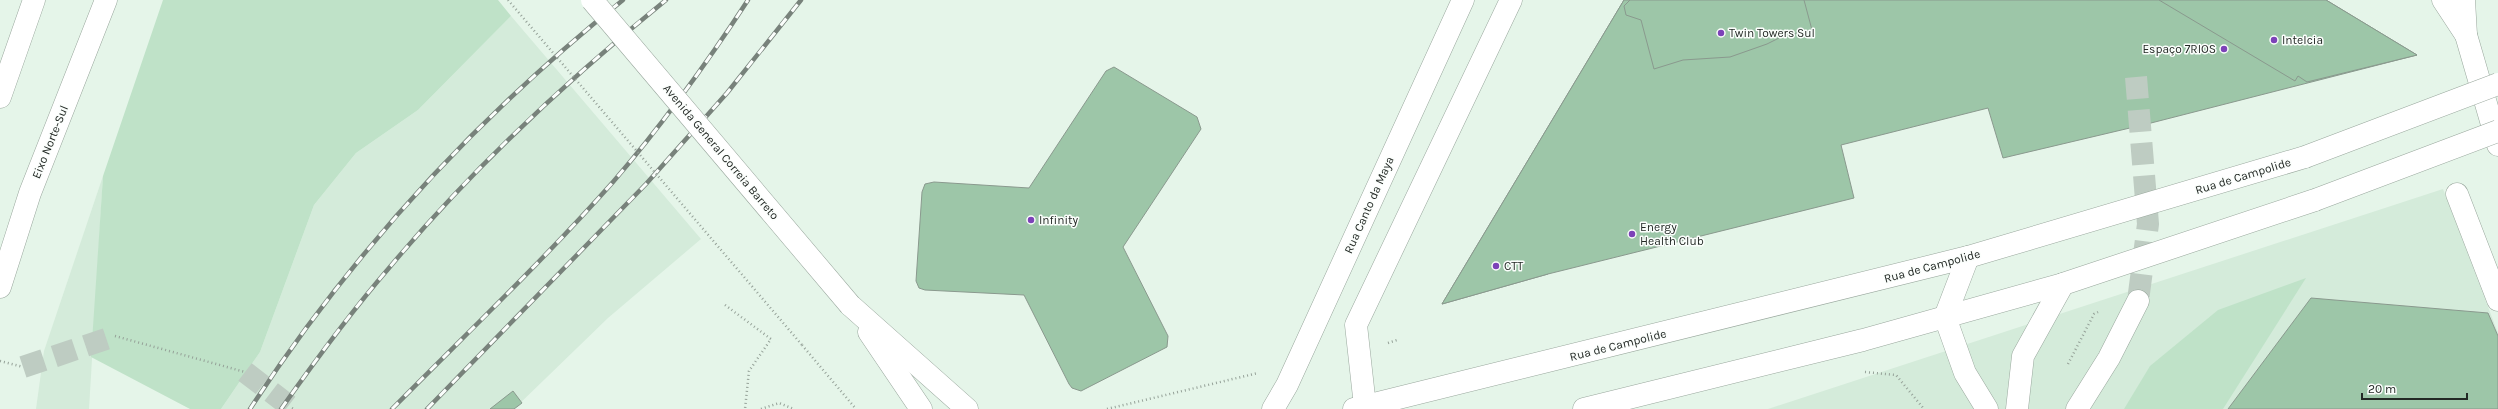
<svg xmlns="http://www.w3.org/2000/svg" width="2498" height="409" viewBox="0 0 2498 409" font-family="Karla,sans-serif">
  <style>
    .built { fill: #d4ebda }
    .green { fill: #bfe2c8 }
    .building { fill: #9dc6a8; stroke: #8a998e }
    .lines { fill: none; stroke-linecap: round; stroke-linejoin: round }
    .minor-tunnel { stroke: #beccc2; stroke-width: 22; stroke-dasharray: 22 11; stroke-linecap: butt }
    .minor-casing { stroke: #99a79d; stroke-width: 23 }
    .major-casing { stroke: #99a79d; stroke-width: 23 }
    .highway-casing { stroke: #99a79d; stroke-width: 23 }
    .path { stroke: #95a198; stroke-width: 2.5; stroke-dasharray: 1 3; stroke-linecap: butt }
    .minor { stroke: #fff; stroke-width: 22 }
    .major { stroke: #fff; stroke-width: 22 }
    .highway { stroke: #fff; stroke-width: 22 }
    .rail-casing { stroke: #78827b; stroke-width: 4.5 }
    .rail { stroke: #fbfefc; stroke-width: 3; stroke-dasharray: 9; stroke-linecap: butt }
    .major-bridge-casing { stroke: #99a79d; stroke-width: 23; stroke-linecap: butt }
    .path-bridge { stroke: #95a198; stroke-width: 2.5; stroke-dasharray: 1 3; stroke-linecap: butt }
    .major-bridge { stroke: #fff; stroke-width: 22 }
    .poi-dot { fill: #7c42b8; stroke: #fbfefc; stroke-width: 1.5 }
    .labels { text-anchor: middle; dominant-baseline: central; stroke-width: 3; stroke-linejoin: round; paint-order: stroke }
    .poi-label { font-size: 12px; fill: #232925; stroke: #fbfefc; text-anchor: start }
    .street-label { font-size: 12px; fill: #232925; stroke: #fbfefc }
  </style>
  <rect width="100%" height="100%" fill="#e5f5e9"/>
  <g class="built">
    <path d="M 511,16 L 701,239 L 608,318 L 514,409 L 221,409 L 260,352 L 314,205 L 356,153 L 418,110 Z"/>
    <path d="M 103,176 L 89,409 L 36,409 L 44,351 Z"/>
    <path d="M 2443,189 L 2498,333 L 2498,409 L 1768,409 Z"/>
  </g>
  <g class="green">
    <path d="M 163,0 L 498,0 L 511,16 L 418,110 L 356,153 L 314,205 L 260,352 L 221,409 L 190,409 L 91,357 L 103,176 Z"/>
    <path d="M 2306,278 L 2223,409 L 2124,409 L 2150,366 L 2218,310 Z"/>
  </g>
  <g class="building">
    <path d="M 1624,0 L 1630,0 L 1624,6 L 1626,15 L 1641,20 L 1654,69 L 1683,60 L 1560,270 L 1553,266 L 1548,274 L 1442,304 Z"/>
    <path d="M 1624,0 L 2326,0 L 2417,55 L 2151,123 L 2003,158 L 1988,108 L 1841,145 L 1854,198 L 1548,274 L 1442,304 Z"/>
    <path d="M 1630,0 L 1804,0 L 1812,30 L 1783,36 L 1767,44 L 1730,57 L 1683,60 L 1654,69 L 1641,20 L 1626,15 L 1624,6 Z"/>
    <path d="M 2159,0 L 2326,0 L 2417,55 L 2307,82 L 2298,76 L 2295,81 Z"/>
    <path d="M 1114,67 L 1197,117 L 1201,129 L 1123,247 L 1168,336 L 1167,347 L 1081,391 L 1072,388 L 1069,384 L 1024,295 L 925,290 L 919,288 L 916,281 L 922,192 L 925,184 L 934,182 L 1029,188 L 1106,71 Z"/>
    <path d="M 2311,298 L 2488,313 L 2498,336 L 2498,409 L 2228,409 Z"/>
    <path d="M 513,391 L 522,403 L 514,409 L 490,409 Z"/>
  </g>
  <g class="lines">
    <g class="minor-tunnel">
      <path d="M 2136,77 L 2148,224 L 2138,301"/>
      <path d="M 23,367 L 115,336"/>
      <path d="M 245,372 L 292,408"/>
    </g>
    <defs>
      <g id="minor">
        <path d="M 2443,0 L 2466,35"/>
        <path d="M 2457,194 L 2498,300"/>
        <path d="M 1968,257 L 1945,317 L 1965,373 L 1987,409"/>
        <path d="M 1365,406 L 1356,325 L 1511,0"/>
        <path d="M 1273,409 L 1287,385 L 1463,0"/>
        <path d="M 2017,409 L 2023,356 L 2063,284"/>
        <path d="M 2077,409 L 2109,358 L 2138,301"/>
      </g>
      <g id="major">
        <path d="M 2464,0 L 2466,35 L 2498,145"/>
        <path d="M 850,305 L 967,409"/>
        <path d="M 869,332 L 921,409"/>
        <path d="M 1354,409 L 1968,257 L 2305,157"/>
        <path d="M 1584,409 L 1863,340 L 2063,284 L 2315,200"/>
      </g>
      <g id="highway">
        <path d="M 0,97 L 34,0"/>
        <path d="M 0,287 L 30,193 L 106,0"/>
      </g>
    </defs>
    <use href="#minor" class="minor-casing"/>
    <use href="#major" class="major-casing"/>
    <use href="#highway" class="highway-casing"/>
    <g class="path">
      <path d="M 725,305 L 771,339 L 749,371 L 745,409"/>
      <path d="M 115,336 L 245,372"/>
      <path d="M 1388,343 L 1397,340"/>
      <path d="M 802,345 L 856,409"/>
      <path d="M 0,361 L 23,367"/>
      <path d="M 2068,364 L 2094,314 L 2098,312"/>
      <path d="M 1865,372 L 1896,375 L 1924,409"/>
      <path d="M 292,408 L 294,409"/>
      <path d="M 761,409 L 779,403 L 794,409"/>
      <path d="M 1107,409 L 1258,373"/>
    </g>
    <use href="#minor" class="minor"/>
    <use href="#major" class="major"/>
    <use href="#highway" class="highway"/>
    <defs>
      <g id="rail">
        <path d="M 250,409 C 351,254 478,116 623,0"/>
        <path d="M 281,409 C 315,361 350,313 389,268 C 472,169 566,81 666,0"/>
        <path d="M 392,409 C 466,334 543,261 613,182 C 662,125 707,63 748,0"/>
        <path d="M 427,409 L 646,184 L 727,93 L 801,0"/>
      </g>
    </defs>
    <use href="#rail" class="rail-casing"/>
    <use href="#rail" class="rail"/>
    <defs>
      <g id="major-bridge">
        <path d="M 592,0 L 850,305"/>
        <path d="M 2305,157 L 2498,84"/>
        <path d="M 2315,200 L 2498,131"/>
      </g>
    </defs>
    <use href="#major-bridge" class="major-bridge-casing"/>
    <path class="path-bridge" d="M 508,0 L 802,345"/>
    <use href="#major-bridge" class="major-bridge"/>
  </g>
  <g class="poi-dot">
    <circle cx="1721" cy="33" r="4"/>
    <circle cx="2274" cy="40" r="4"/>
    <circle cx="2224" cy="49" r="4"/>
    <circle cx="1031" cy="220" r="4"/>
    <circle cx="1632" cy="234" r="4"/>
    <circle cx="1496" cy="266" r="4"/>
  </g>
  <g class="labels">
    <g class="poi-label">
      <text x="1729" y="33">Twin Towers Sul</text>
      <text x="2282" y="40">Intelcia</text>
      <text x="2216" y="49" text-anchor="end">Espaço 7RIOS</text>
      <text x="1039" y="220">Infinity</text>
      <text x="1640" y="227">Energy<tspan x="1640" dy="14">Health Club</tspan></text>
      <text x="1504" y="266">CTT</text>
    </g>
    <g class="street-label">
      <text transform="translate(50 142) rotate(-68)">Eixo Norte-Sul</text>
      <text transform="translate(721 152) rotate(50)">Avenida General Correia Barreto</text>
      <text transform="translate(2243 176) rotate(-17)">Rua de Campolide</text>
      <text transform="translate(1369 205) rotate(-66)">Rua Canto da Maya</text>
      <text transform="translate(1932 266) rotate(-15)">Rua de Campolide</text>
      <text transform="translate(1618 345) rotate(-14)">Rua de Campolide</text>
    </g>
  </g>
  <path d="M2362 393v6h105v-6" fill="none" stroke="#232925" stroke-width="2"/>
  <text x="2368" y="393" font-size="12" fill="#232925" stroke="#fbfefc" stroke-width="3" paint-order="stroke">20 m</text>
</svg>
